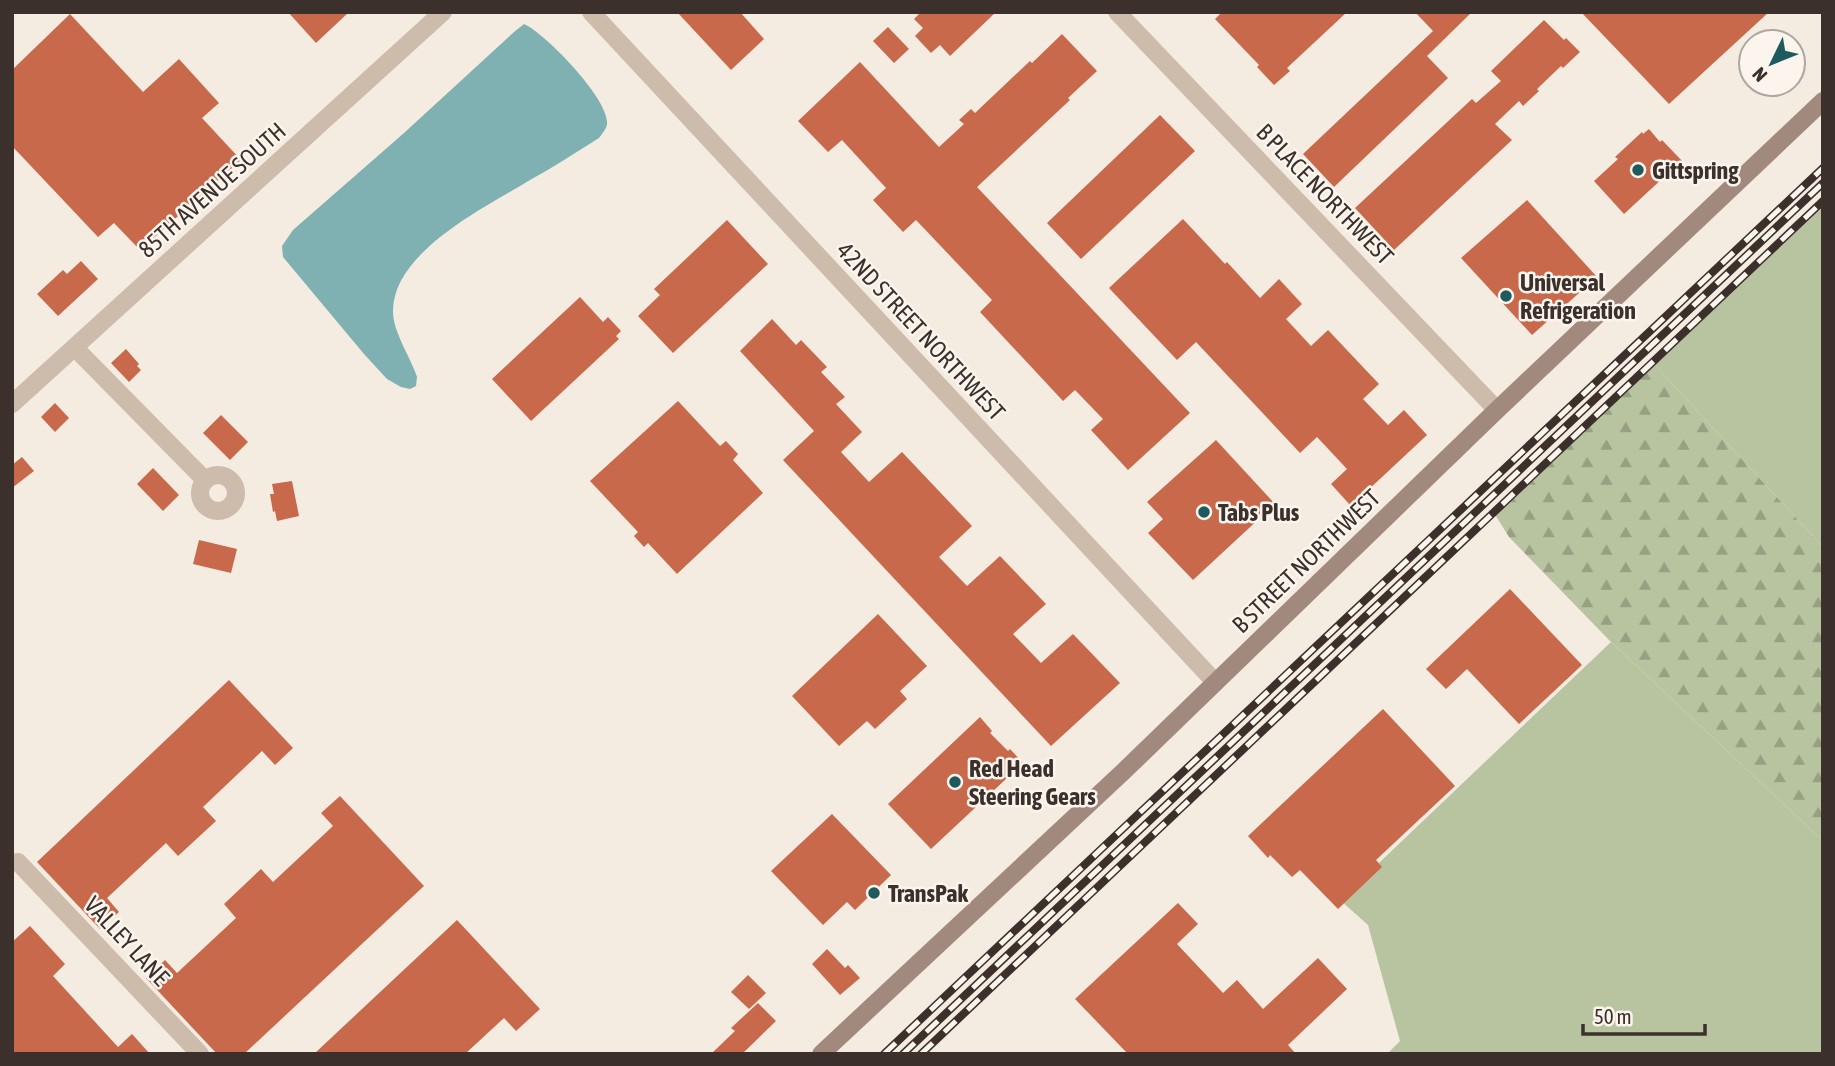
<svg xmlns="http://www.w3.org/2000/svg" width="1835" height="1066" viewBox="0 0 1835 1066" font-family="'Asap Condensed',sans-serif">
  <style>
    .green { fill: #b8c4a0 }
    .forest { fill: url(#forest-firs) }
    .water { fill: #7fb0b2 }
    .building { fill: #c8694b }
    .lines { fill: none; stroke-linecap: round; stroke-linejoin: round }
    .street { stroke: #cdbbac; stroke-width: 18 }
    .secondary { stroke: #a18a7d; stroke-width: 18 }
    .rail-casing { stroke: #3b302b; stroke-width: 8 }
    .rail { stroke: #fbf5ee; stroke-width: 5; stroke-dasharray: 16; stroke-linecap: butt }
    .poi-dot { fill: #1f5a5e; stroke: #fbf5ee; stroke-width: 2.5 }
    .labels { text-anchor: middle; dominant-baseline: central; stroke-width: 5; stroke-linejoin: round; paint-order: stroke }
    .poi-label { font-size: 24px; font-weight: bold; fill: #3b302b; stroke: #fbf5ee; text-anchor: start }
    .street-label { font-size: 24px; fill: #3b302b; stroke: #fbf5ee }
  </style>
  <defs>
    <pattern id="forest-firs" width="22" height="20" patternUnits="userSpaceOnUse" patternTransform="scale(1.75)"><rect width="22" height="20" fill="#b8c4a0"/><path d="M5 1l3.5 6h-7zM16 11l3.5 6h-7z" fill="#97a083"/></pattern>
  </defs>
  <rect width="100%" height="100%" fill="#f4ebe1"/>
  <g class="green">
    <path d="M 1823,207 L 1823,547 L 1654,364 Z"/>
    <path d="M 1611,642 L 1823,841 L 1823,1054 L 1387,1054 L 1400,1041 L 1368,925 L 1340,900 Z"/>
  </g>
  <path class="forest" d="M 1654,364 L 1823,547 L 1823,841 L 1611,642 L 1509,537 L 1494,513 Z"/>
  <path class="water" d="M 524,24 C 545,33 610,100 607,124 C 607,128 602,134 599,138 C 576,152 554,167 530,180 C 486,207 392,252 393,312 C 393,332 411,358 417,377 L 416,386 L 410,389 L 401,387 L 387,379 L 364,354 L 283,257 L 282,246 L 293,230 L 404,133 L 514,32 Z"/>
  <g class="building">
    <path d="M 288,12 L 349,12 L 316,43 Z"/>
    <path d="M 677,12 L 740,12 L 764,39 L 731,70 Z"/>
    <path d="M 921,12 L 996,12 L 950,56 L 940,45 L 931,53 L 915,36 L 923,28 L 914,19 Z"/>
    <path d="M 1222,12 L 1347,12 L 1287,68 L 1290,71 L 1274,85 L 1257,67 L 1259,65 L 1215,19 Z"/>
    <path d="M 1415,12 L 1472,12 L 1427,56 L 1448,78 L 1334,187 L 1303,154 L 1433,31 Z"/>
    <path d="M 1581,12 L 1769,12 L 1669,104 Z"/>
    <path d="M 70,14 L 143,92 L 179,59 L 219,103 L 202,118 L 241,160 L 140,250 L 114,223 L 98,237 L 12,146 L 12,70 Z"/>
    <path d="M 1544,20 L 1564,40 L 1566,38 L 1580,52 L 1563,68 L 1561,66 L 1537,89 L 1539,91 L 1523,106 L 1519,101 L 1495,124 L 1512,140 L 1394,250 L 1355,208 L 1472,99 L 1476,103 L 1501,81 L 1491,71 Z"/>
    <path d="M 888,27 L 909,49 L 894,63 L 873,41 Z"/>
    <path d="M 1062,34 L 1097,71 L 1068,98 L 1070,100 L 977,187 L 1190,413 L 1128,470 L 1091,430 L 1103,419 L 1075,390 L 1063,401 L 980,312 L 992,300 L 916,220 L 903,232 L 873,200 L 886,188 L 842,140 L 828,152 L 798,121 L 860,62 L 939,147 L 964,124 L 959,120 L 971,109 L 975,113 L 1030,61 L 1032,63 Z"/>
    <path d="M 1160,115 L 1195,151 L 1081,259 L 1047,223 Z"/>
    <path d="M 1649,129 L 1660,142 L 1662,140 L 1684,163 L 1666,180 L 1664,177 L 1624,214 L 1594,181 L 1618,159 L 1615,157 L 1642,132 L 1643,134 Z"/>
    <path d="M 1527,200 L 1597,277 L 1532,335 L 1461,258 Z"/>
    <path d="M 1183,219 L 1225,264 L 1227,262 L 1260,298 L 1279,279 L 1302,304 L 1286,319 L 1311,346 L 1328,330 L 1379,384 L 1363,399 L 1388,425 L 1404,410 L 1427,435 L 1351,506 L 1331,484 L 1347,469 L 1317,437 L 1300,453 L 1196,342 L 1177,360 L 1109,288 Z"/>
    <path d="M 727,220 L 768,264 L 673,353 L 638,316 L 660,295 L 654,289 Z"/>
    <path d="M 81,261 L 98,279 L 58,316 L 37,294 L 63,270 L 67,274 Z"/>
    <path d="M 580,297 L 603,322 L 608,317 L 621,331 L 616,336 L 619,339 L 531,421 L 492,379 Z"/>
    <path d="M 772,319 L 796,345 L 801,340 L 827,367 L 821,372 L 845,397 L 836,404 L 862,432 L 841,452 L 869,482 L 902,452 L 972,526 L 939,557 L 967,586 L 1000,556 L 1046,604 L 1013,634 L 1041,663 L 1073,634 L 1120,683 L 1051,746 L 783,460 L 814,431 L 740,351 Z"/>
    <path d="M 126,349 L 139,364 L 137,366 L 141,370 L 129,382 L 111,363 Z"/>
    <path d="M 678,401 L 720,446 L 726,441 L 738,454 L 733,460 L 763,493 L 677,574 L 648,543 L 644,547 L 634,536 L 638,532 L 590,481 Z"/>
    <path d="M 55,403 L 69,418 L 55,432 L 41,417 Z"/>
    <path d="M 221,415 L 248,442 L 230,460 L 203,433 Z"/>
    <path d="M 1216,440 L 1275,504 L 1193,580 L 1148,533 L 1163,519 L 1147,502 Z"/>
    <path d="M 22,457 L 34,471 L 12,488 L 12,465 Z"/>
    <path d="M 153,468 L 179,495 L 163,511 L 137,484 Z"/>
    <path d="M 292,481 L 299,516 L 277,521 L 275,511 L 273,512 L 270,494 L 274,494 L 272,484 Z"/>
    <path d="M 199,540 L 237,549 L 231,573 L 193,564 Z"/>
    <path d="M 1510,589 L 1582,665 L 1519,724 L 1467,669 L 1446,689 L 1426,669 Z"/>
    <path d="M 878,614 L 927,666 L 900,691 L 907,699 L 875,729 L 867,721 L 839,746 L 792,696 Z"/>
    <path d="M 229,680 L 293,748 L 275,765 L 262,751 L 203,807 L 216,821 L 178,856 L 166,843 L 107,898 L 119,912 L 100,929 L 37,862 Z"/>
    <path d="M 1383,709 L 1455,786 L 1376,860 L 1382,867 L 1338,909 L 1300,870 L 1292,877 L 1270,855 L 1268,858 L 1248,836 Z"/>
    <path d="M 980,717 L 992,731 L 990,733 L 1008,751 L 1010,749 L 1023,763 L 931,849 L 888,804 Z"/>
    <path d="M 340,796 L 424,886 L 244,1054 L 217,1054 L 146,978 L 165,960 L 177,973 L 236,918 L 224,904 L 261,869 L 273,882 L 333,826 L 321,813 Z"/>
    <path d="M 832,814 L 891,875 L 855,910 L 847,902 L 823,925 L 771,871 Z"/>
    <path d="M 1178,903 L 1198,924 L 1177,944 L 1223,993 L 1237,980 L 1263,1009 L 1318,958 L 1347,989 L 1288,1045 L 1296,1054 L 1128,1054 L 1075,999 Z"/>
    <path d="M 457,920 L 540,1009 L 516,1031 L 504,1018 L 465,1054 L 314,1054 Z"/>
    <path d="M 30,926 L 65,964 L 53,976 L 118,1047 L 132,1034 L 150,1054 L 12,1054 L 12,942 Z"/>
    <path d="M 827,949 L 845,968 L 848,965 L 860,978 L 840,995 L 812,964 Z"/>
    <path d="M 748,975 L 766,993 L 749,1009 L 731,992 Z"/>
    <path d="M 758,1003 L 776,1021 L 742,1054 L 711,1054 L 735,1031 L 731,1028 Z"/>
  </g>
  <g class="lines">
    <g class="street">
      <path d="M 591,12 L 1215,682"/>
      <path d="M 1117,12 L 1497,410"/>
      <path d="M 75,348 L 205,480"/>
      <path d="M 12,404 L 443,12"/>
      <circle cx="218" cy="493" r="18"/>
      <path d="M 18,862 L 200,1054"/>
    </g>
    <path class="secondary" d="M 821,1054 L 1124,771 L 1497,410 L 1823,101"/>
    <defs>
      <g id="rail">
        <path d="M 884,1054 L 1823,168"/>
        <path d="M 903,1054 L 1823,183"/>
        <path d="M 921,1054 L 1823,201"/>
      </g>
    </defs>
    <use href="#rail" class="rail-casing"/>
    <use href="#rail" class="rail"/>
  </g>
  <g class="poi-dot">
    <circle cx="1638" cy="170" r="7"/>
    <circle cx="1506" cy="296" r="7"/>
    <circle cx="1204" cy="512" r="7"/>
    <circle cx="955" cy="782" r="7"/>
    <circle cx="874" cy="893" r="7"/>
  </g>
  <g class="labels">
    <g class="poi-label">
      <text x="1652" y="170">Gittspring</text>
      <text x="1520" y="282">Universal<tspan x="1520" dy="28">Refrigeration</tspan></text>
      <text x="1218" y="512">Tabs Plus</text>
      <text x="969" y="768">Red Head<tspan x="969" dy="28">Steering Gears</tspan></text>
      <text x="888" y="893">TransPak</text>
    </g>
    <g class="street-label">
      <text transform="translate(212 190) rotate(-42)">85TH AVENUE SOUTH</text>
      <text transform="translate(1325 194) rotate(46)">B PLACE NORTHWEST</text>
      <text transform="translate(921 331) rotate(47)">42ND STREET NORTHWEST</text>
      <text transform="translate(1306 561) rotate(-44)">B STREET NORTHWEST</text>
      <text transform="translate(127 941) rotate(47)">VALLEY LANE</text>
    </g>
  </g>
  <rect width="1835" height="1066" fill="none" stroke="#3b302b" stroke-width="28"/>
  <g transform="translate(1772 63) rotate(227)"><circle r="33" fill="#fbf5ee" stroke="#aea6a0" stroke-width="2"/>
  <path d="M0-5L12 26L0 18L-12 26Z" fill="#1f5a5e"/>
  <text y="-10" font-size="19" font-weight="bold" text-anchor="middle" fill="#3b302b">N</text>
  </g>
  <path d="M1583 1024v10h122v-10" fill="none" stroke="#3b302b" stroke-width="3.5"/>
  <text x="1594" y="1024" font-size="21" fill="#3b302b" stroke="#fbf5ee" stroke-width="5" paint-order="stroke">50 m</text>
</svg>
